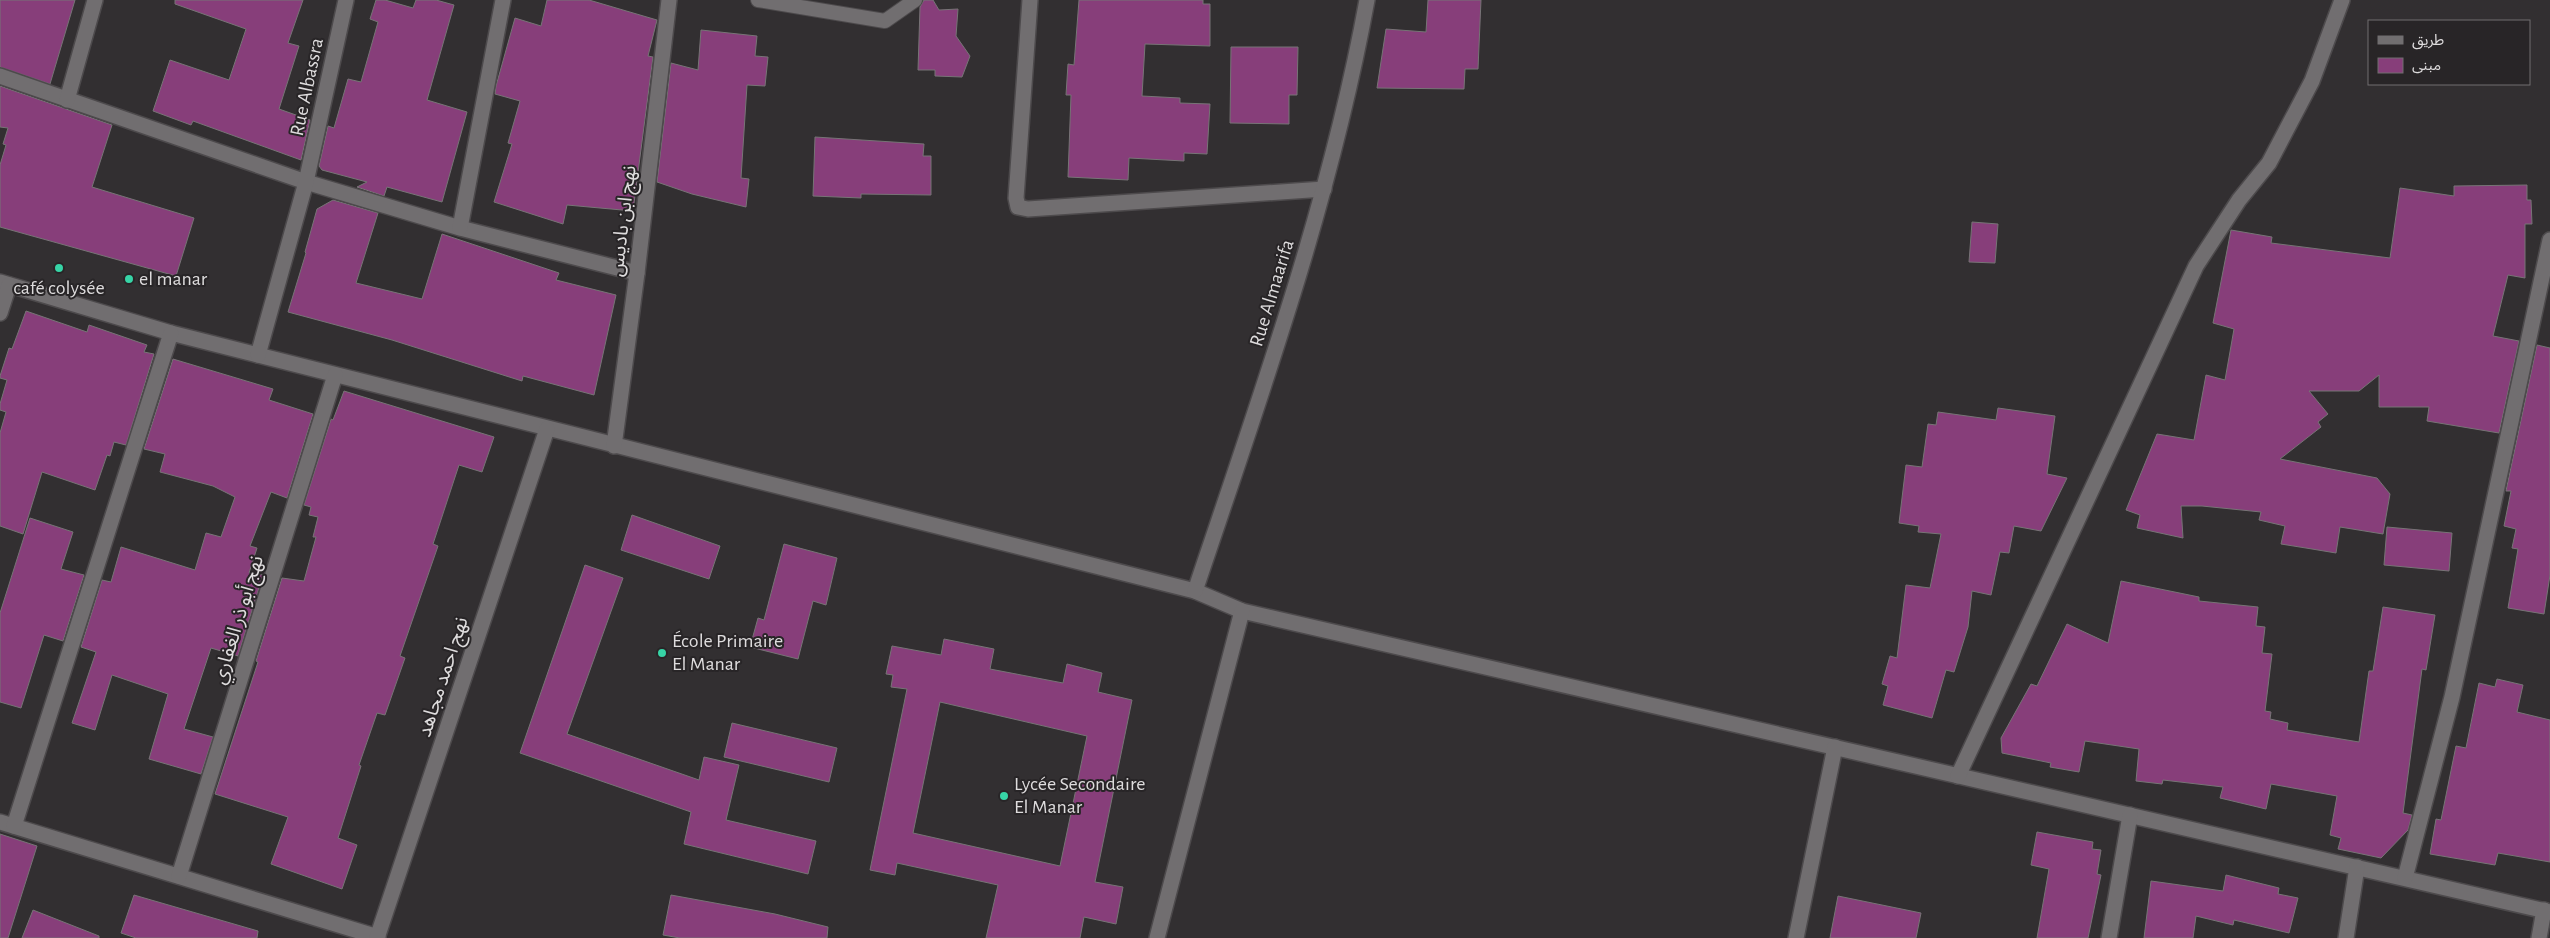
<svg xmlns="http://www.w3.org/2000/svg" width="2550" height="938" viewBox="0 0 2550 938" font-family="'Alegreya Sans','Noto Sans Arabic',sans-serif">
  <style>
    .building { fill: #873e7a; stroke: #777476; fill-rule: evenodd }
    .lines { fill: none; stroke-linecap: round; stroke-linejoin: round }
    .lane-casing { stroke: #4d4a4c; stroke-width: 16 }
    .street-casing { stroke: #4d4a4c; stroke-width: 18 }
    .lane { stroke: #716e70; stroke-width: 14 }
    .street { stroke: #716e70; stroke-width: 15 }
    .poi-dot { fill: #37d4a6; stroke: #282527; stroke-width: 2 }
    .labels { text-anchor: middle; dominant-baseline: central; stroke-width: 4; stroke-linejoin: round; paint-order: stroke }
    .street-label { font-size: 20px; fill: #dedcdd; stroke: #282527 }
    .poi-label { font-size: 20px; fill: #dedcdd; stroke: #282527; text-anchor: start }
  </style>
  <rect width="100%" height="100%" fill="#322f31"/>
  <g class="building">
    <path d="M 0,0 L 75,0 L 50,84 L 0,67 Z"/>
    <path d="M 175,0 L 303,0 L 288,43 L 299,46 L 279,109 L 310,120 L 301,160 L 193,121 L 191,125 L 153,111 L 170,60 L 229,80 L 246,29 L 175,4 Z"/>
    <path d="M 376,0 L 385,0 L 413,8 L 416,0 L 436,0 L 454,5 L 427,100 L 467,112 L 442,202 L 387,187 L 384,196 L 357,187 L 367,182 L 322,170 L 319,166 L 328,126 L 334,128 L 348,79 L 361,82 L 378,22 L 370,19 Z"/>
    <path d="M 547,0 L 589,0 L 657,20 L 648,56 L 653,57 L 633,211 L 567,205 L 563,224 L 494,202 L 512,144 L 508,143 L 520,101 L 495,94 L 496,86 L 515,18 L 541,26 Z"/>
    <path d="M 924,0 L 933,0 L 939,10 L 958,9 L 956,36 L 970,56 L 962,77 L 935,76 L 935,70 L 918,70 L 920,7 Z"/>
    <path d="M 1079,0 L 1203,0 L 1203,4 L 1210,4 L 1210,46 L 1145,44 L 1142,96 L 1180,98 L 1180,103 L 1210,104 L 1207,154 L 1184,153 L 1184,161 L 1129,158 L 1128,180 L 1068,177 L 1071,95 L 1066,95 L 1068,64 L 1074,65 Z"/>
    <path d="M 1428,0 L 1481,0 L 1478,69 L 1465,69 L 1464,89 L 1377,88 L 1386,29 L 1426,32 Z"/>
    <path d="M 701,30 L 757,36 L 755,56 L 768,57 L 765,86 L 747,85 L 741,178 L 749,179 L 746,207 L 692,194 L 657,182 L 671,63 L 698,70 Z"/>
    <path d="M 1231,47 L 1298,47 L 1297,95 L 1289,95 L 1289,124 L 1230,123 Z"/>
    <path d="M 0,86 L 112,125 L 92,187 L 194,218 L 176,276 L 0,227 L 0,165 L 6,145 L 3,144 L 8,128 L 0,127 Z"/>
    <path d="M 815,137 L 924,144 L 923,156 L 931,156 L 931,195 L 861,194 L 861,198 L 813,196 Z"/>
    <path d="M 2527,185 L 2527,200 L 2531,200 L 2532,224 L 2525,224 L 2525,278 L 2508,275 L 2493,336 L 2519,341 L 2499,433 L 2427,421 L 2429,407 L 2379,407 L 2379,375 L 2359,391 L 2309,391 L 2328,414 L 2318,422 L 2321,427 L 2280,459 L 2377,478 L 2390,494 L 2383,534 L 2340,527 L 2336,553 L 2312,549 L 2281,544 L 2285,526 L 2259,520 L 2261,512 L 2202,506 L 2181,506 L 2183,538 L 2137,528 L 2140,515 L 2126,510 L 2157,434 L 2194,440 L 2206,375 L 2225,380 L 2234,329 L 2213,323 L 2231,230 L 2272,237 L 2271,243 L 2390,258 L 2400,188 L 2454,196 L 2454,186 Z"/>
    <path d="M 333,200 L 378,213 L 356,283 L 422,299 L 442,234 L 559,273 L 556,280 L 616,295 L 594,395 L 523,376 L 522,381 L 392,340 L 288,312 L 306,253 L 305,252 L 317,209 Z"/>
    <path d="M 1972,222 L 1998,224 L 1995,263 L 1969,262 Z"/>
    <path d="M 26,311 L 87,332 L 89,325 L 147,345 L 144,352 L 154,354 L 126,445 L 114,442 L 110,456 L 107,455 L 95,490 L 42,472 L 23,534 L 0,526 L 0,433 L 6,412 L 0,410 L 0,404 L 7,380 L 0,378 L 0,376 L 9,348 L 12,349 Z"/>
    <path d="M 2537,345 L 2550,348 L 2550,575 L 2544,614 L 2508,608 L 2518,549 L 2512,548 L 2516,529 L 2504,526 L 2511,491 L 2506,491 L 2507,486 Z"/>
    <path d="M 173,359 L 273,389 L 269,400 L 313,414 L 287,498 L 271,492 L 250,546 L 257,548 L 249,573 L 263,575 L 238,656 L 211,648 L 184,729 L 213,737 L 201,774 L 149,759 L 168,694 L 112,675 L 95,730 L 72,723 L 96,652 L 81,647 L 102,580 L 111,582 L 121,547 L 195,570 L 206,533 L 221,537 L 235,497 L 213,486 L 160,472 L 165,454 L 144,449 Z"/>
    <path d="M 344,391 L 494,437 L 482,472 L 459,465 L 433,544 L 438,546 L 400,656 L 405,658 L 385,715 L 377,713 L 359,765 L 361,766 L 338,838 L 357,845 L 342,889 L 271,864 L 288,817 L 215,794 L 258,662 L 256,661 L 282,578 L 304,581 L 316,537 L 313,537 L 318,517 L 309,515 L 311,507 L 304,505 L 331,419 L 333,420 Z"/>
    <path d="M 1998,408 L 2055,416 L 2047,474 L 2067,478 L 2041,531 L 2014,526 L 2009,553 L 2000,552 L 1991,595 L 1972,591 L 1968,627 L 1954,672 L 1946,670 L 1932,718 L 1883,705 L 1888,686 L 1882,684 L 1890,656 L 1897,658 L 1906,585 L 1930,588 L 1941,534 L 1918,532 L 1919,526 L 1899,523 L 1906,465 L 1922,467 L 1928,424 L 1936,425 L 1938,412 L 1996,420 Z"/>
    <path d="M 632,515 L 720,546 L 709,579 L 621,550 Z"/>
    <path d="M 30,518 L 73,532 L 61,569 L 84,575 L 63,641 L 44,635 L 21,708 L 0,702 L 0,613 Z"/>
    <path d="M 2387,527 L 2452,533 L 2449,571 L 2384,565 Z"/>
    <path d="M 784,544 L 837,558 L 826,605 L 813,601 L 798,659 L 750,647 L 758,618 L 764,620 Z"/>
    <path d="M 585,565 L 623,578 L 567,734 L 699,780 L 704,757 L 739,765 L 726,820 L 816,841 L 808,874 L 684,844 L 691,812 L 520,753 Z"/>
    <path d="M 2121,581 L 2199,597 L 2199,601 L 2258,607 L 2256,626 L 2265,627 L 2262,653 L 2272,654 L 2265,711 L 2271,712 L 2270,719 L 2288,723 L 2287,730 L 2359,742 L 2369,671 L 2373,671 L 2383,607 L 2435,615 L 2426,670 L 2422,669 L 2403,813 L 2412,815 L 2408,830 L 2381,858 L 2338,849 L 2341,838 L 2330,835 L 2337,796 L 2271,784 L 2266,809 L 2220,798 L 2223,787 L 2163,780 L 2162,784 L 2136,781 L 2139,749 L 2085,741 L 2079,772 L 2050,767 L 2051,763 L 2002,753 L 2001,738 L 2031,684 L 2037,686 L 2067,624 L 2108,643 Z"/>
    <path d="M 944,639 L 994,649 L 990,669 L 1063,683 L 1067,664 L 1102,673 L 1098,692 L 1132,700 L 1095,882 L 1123,887 L 1116,924 L 1084,917 L 1080,938 L 986,938 L 998,885 L 897,863 L 895,875 L 870,870 L 907,689 L 891,687 L 893,675 L 886,674 L 892,646 L 941,655 ZM 940,702 L 1087,736 L 1060,866 L 913,833 Z"/>
    <path d="M 2497,679 L 2523,685 L 2517,712 L 2550,720 L 2550,862 L 2498,853 L 2495,865 L 2430,854 L 2436,819 L 2441,820 L 2456,746 L 2466,748 L 2479,683 L 2495,687 Z"/>
    <path d="M 732,723 L 837,748 L 829,782 L 724,757 Z"/>
    <path d="M 2037,832 L 2093,842 L 2092,849 L 2101,850 L 2097,874 L 2101,875 L 2088,938 L 2037,938 L 2049,869 L 2031,865 Z"/>
    <path d="M 0,834 L 37,846 L 8,938 L 0,938 Z"/>
    <path d="M 2226,875 L 2279,888 L 2278,894 L 2298,898 L 2289,933 L 2234,920 L 2233,925 L 2196,916 L 2193,938 L 2144,938 L 2151,881 L 2223,891 Z"/>
    <path d="M 134,895 L 258,931 L 257,938 L 136,938 L 121,933 Z"/>
    <path d="M 671,895 L 775,914 L 828,927 L 827,938 L 680,938 L 663,935 Z"/>
    <path d="M 1838,896 L 1921,913 L 1916,938 L 1830,938 Z"/>
    <path d="M 33,910 L 99,936 L 99,938 L 22,938 Z"/>
  </g>
  <g class="lines">
    <defs>
      <path id="lane" d="M 758,0 L 885,21 L 915,0"/>
      <g id="street">
        <path d="M 1030,0 L 1016,198 L 1018,207 L 1028,209 L 1324,189"/>
        <path d="M 0,76 L 306,182 L 460,228 L 637,273"/>
        <path d="M 67,100 L 95,0"/>
        <path d="M 460,228 L 503,0"/>
        <path d="M 0,282 L 171,333 L 1195,591 L 1242,611 L 2550,912"/>
        <path d="M 0,313 L 9,285"/>
        <path d="M 258,355 L 306,182 L 346,0"/>
        <path d="M 614,446 L 637,273 L 669,0"/>
        <path d="M 1195,591 C 1260,397 1330,203 1367,0"/>
        <path d="M 1958,776 L 2196,266 L 2239,200 L 2269,163 L 2312,81 L 2342,0"/>
        <path d="M 0,822 L 378,937"/>
        <path d="M 14,826 L 171,333"/>
        <path d="M 179,876 L 335,375"/>
        <path d="M 2405,878 L 2452,697 L 2550,240"/>
        <path d="M 377,938 L 547,429"/>
        <path d="M 1157,938 L 1242,611"/>
        <path d="M 1796,938 L 1835,747"/>
        <path d="M 2109,938 L 2130,815"/>
        <path d="M 2346,938 L 2357,867"/>
        <path d="M 2539,938 L 2544,910"/>
      </g>
    </defs>
    <use href="#lane" class="lane-casing"/>
    <use href="#street" class="street-casing"/>
    <use href="#lane" class="lane"/>
    <use href="#street" class="street"/>
  </g>
  <g class="poi-dot">
    <circle cx="59" cy="268" r="5"/>
    <circle cx="129" cy="279" r="5"/>
    <circle cx="662" cy="653" r="5"/>
    <circle cx="1004" cy="796" r="5"/>
  </g>
  <g class="labels">
    <g class="street-label">
      <text transform="translate(307 87) rotate(-78)">Rue Albassra</text>
      <text transform="translate(623 221) rotate(-83)">نهج ابن باديس</text>
      <text transform="translate(1272 293) rotate(-73)">Rue Almaarifa</text>
      <text transform="translate(238 620) rotate(-73)">نهج أبو ذر الغفاري</text>
      <text transform="translate(443 677) rotate(-72)">نهج احمد مجاهد</text>
    </g>
    <g class="poi-label">
      <text x="139" y="279">el manar</text>
      <text x="59" y="288" text-anchor="middle">café colysée</text>
      <text x="672" y="641">École Primaire<tspan x="672" dy="23">El Manar</tspan></text>
      <text x="1014" y="784">Lycée Secondaire<tspan x="1014" dy="23">El Manar</tspan></text>
    </g>
  </g>
  <rect x="2368" y="20" width="162" height="65" fill="#282527" stroke="#716e70"/>
  <rect x="2378" y="36" width="25" height="8" fill="#716e70" stroke="#716e70"/>
  <text x="2412" y="45" font-size="15" fill="#dedcdd">طريق</text>
  <rect x="2378" y="58" width="25" height="15" fill="#873e7a" stroke="#716e70"/>
  <text x="2412" y="70" font-size="15" fill="#dedcdd">مبنى</text>
</svg>
